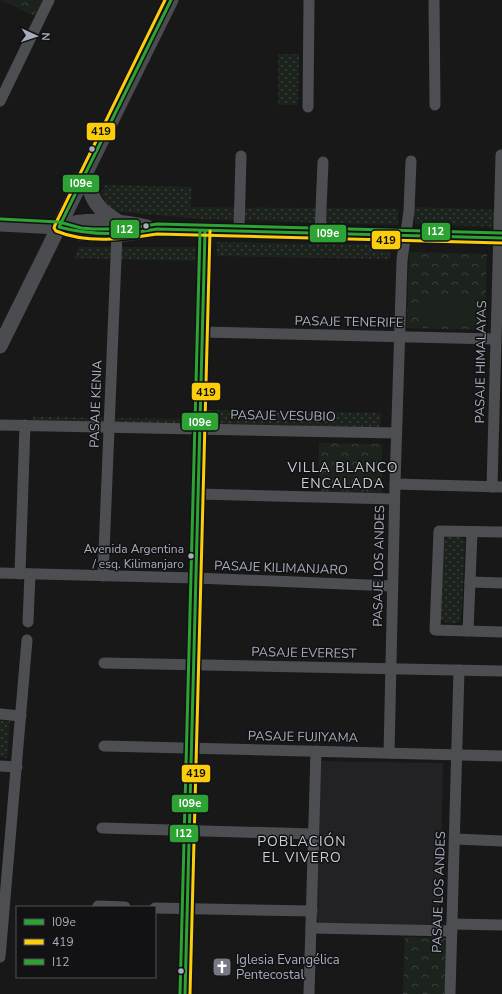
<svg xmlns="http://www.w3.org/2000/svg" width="502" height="994" viewBox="0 0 502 994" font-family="'Nunito Sans',sans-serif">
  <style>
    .built { fill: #222225 }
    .grass { fill: url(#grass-dots) }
    .park { fill: url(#park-crowns) }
    .pitch { fill: #1c231d }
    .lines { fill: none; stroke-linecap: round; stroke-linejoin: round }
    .street { stroke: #4c4e52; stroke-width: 11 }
    .secondary { stroke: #4a4c50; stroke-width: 15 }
    .bus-1-casing { stroke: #121215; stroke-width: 6 }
    .bus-2-casing { stroke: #121215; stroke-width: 6 }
    .bus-3-casing { stroke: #121215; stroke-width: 6 }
    .bus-1 { stroke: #2da333; stroke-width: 3 }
    .bus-2 { stroke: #fccd0d; stroke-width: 3 }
    .bus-3 { stroke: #2da333; stroke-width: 3 }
    .bus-dot { fill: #a8adbb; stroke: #121215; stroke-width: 1.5 }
    .labels { text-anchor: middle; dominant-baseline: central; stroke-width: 3; stroke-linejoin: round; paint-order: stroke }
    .bus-label { font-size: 12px; fill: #a8adbb; stroke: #121215; text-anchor: end }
    .street-label { font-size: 13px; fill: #a8adbb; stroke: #121215 }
    .poi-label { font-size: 13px; fill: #a8adbb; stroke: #121215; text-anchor: start }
    .neighbourhood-label { font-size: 14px; letter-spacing: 1px; fill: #cacdd6; stroke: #121215 }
    .line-badge { stroke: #121215; stroke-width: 1.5 }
    .badge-label { font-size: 11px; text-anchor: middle; font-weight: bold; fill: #fff }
    .pale-badge-label { font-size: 11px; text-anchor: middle; font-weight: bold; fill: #111 }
  </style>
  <defs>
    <pattern id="grass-dots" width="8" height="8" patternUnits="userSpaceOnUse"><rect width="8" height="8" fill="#1c231d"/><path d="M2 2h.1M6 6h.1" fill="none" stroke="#3a403c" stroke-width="1.8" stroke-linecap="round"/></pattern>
    <pattern id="park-crowns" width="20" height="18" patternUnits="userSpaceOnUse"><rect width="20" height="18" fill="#1c231d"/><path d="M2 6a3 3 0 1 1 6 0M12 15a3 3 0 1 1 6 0" fill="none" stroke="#3a403c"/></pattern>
  </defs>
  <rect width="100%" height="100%" fill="#181819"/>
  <path class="built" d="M 317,761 L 443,763 L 440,924 L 431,928 L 321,926 L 314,914 Z"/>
  <g class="grass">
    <path d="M 278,54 L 299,54 L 298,105 L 278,105 Z"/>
    <path d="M 105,185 L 192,187 L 190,207 L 398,209 L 398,225 L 203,219 L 112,211 L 101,194 Z"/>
    <path d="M 414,207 L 502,210 L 502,227 L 415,224 Z"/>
    <path d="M 217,242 L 390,245 L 390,259 L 217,256 Z"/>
    <path d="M 79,247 L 196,247 L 195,261 L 74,258 Z"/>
    <path d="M 208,410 L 381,413 L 380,427 L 208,424 Z"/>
    <path d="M 33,417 L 187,419 L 187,426 L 33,424 Z"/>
    <path d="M 448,537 L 461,537 L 465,541 L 461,621 C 455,625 446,624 441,619 L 443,541 Z"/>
    <path d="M 0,721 L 10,721 L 7,758 L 0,757 Z"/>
  </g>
  <g class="park">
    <path d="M 1,0 L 42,0 L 34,16 Z"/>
    <path d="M 409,252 L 487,254 L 485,330 L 407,328 Z"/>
    <path d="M 319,443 L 382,444 L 382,493 L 319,493 Z"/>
    <path d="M 405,937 L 446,938 L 444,994 L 403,994 Z"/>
  </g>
  <path class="pitch" d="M 421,294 L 477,295 L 476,326 L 420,325 Z"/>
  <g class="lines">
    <g class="street">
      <path d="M 434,0 L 435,105"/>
      <path d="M 0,101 L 49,0"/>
      <path d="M 308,107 L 309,0"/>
      <path d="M 239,232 L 241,156"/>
      <path d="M 320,234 L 323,162"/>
      <path d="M 203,332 L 495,339"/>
      <path d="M 0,425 L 396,433"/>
      <path d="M 395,484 L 502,487"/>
      <path d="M 492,487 L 501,155"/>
      <path d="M 198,494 L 394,499"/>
      <path d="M 502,532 L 439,531 L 435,630 L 502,632"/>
      <path d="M 0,573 L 196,578 L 392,586"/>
      <path d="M 20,574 L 25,425"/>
      <path d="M 103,576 L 117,234"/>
      <path d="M 470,582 L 502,583"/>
      <path d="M 28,622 L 30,574"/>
      <path d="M 468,631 L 472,532"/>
      <path d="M 104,663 L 502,671"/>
      <path d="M 0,714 L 21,716"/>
      <path d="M 104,746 L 502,756"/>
      <path d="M 389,753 L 395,484 L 402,260 L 409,211 L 411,161"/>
      <path d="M 0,766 L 17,767"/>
      <path d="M 102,828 L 313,834"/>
      <path d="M 455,839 L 502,841"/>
      <path d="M 98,906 L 125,907"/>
      <path d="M 155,908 L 312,911"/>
      <path d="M 452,924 L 502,925"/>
      <path d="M 311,928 L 452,931"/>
      <path d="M 0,957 L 27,640"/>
      <path d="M 309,994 L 316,751"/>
      <path d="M 450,994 L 459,670"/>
    </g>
    <g class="secondary">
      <path d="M 86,174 C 90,198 97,210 119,222"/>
      <path d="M 0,224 L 59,227 L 80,233 L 93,234 L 125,234 L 157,229 L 502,238"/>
      <path d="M 62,226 C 85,218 124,221 147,227"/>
      <path d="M 0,346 L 171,0"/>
      <path d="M 185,994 L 205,231"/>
    </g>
    <defs>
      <g id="bus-1">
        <path d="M 171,0 L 59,227 C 92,236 124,235 157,229 L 502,238"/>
        <path d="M 185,994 L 205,231"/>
      </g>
      <g id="bus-2">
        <path d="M 165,0 L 55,225 L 54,228 L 56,231 C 87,244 125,239 157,234 L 502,243"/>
        <path d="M 190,994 L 210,231"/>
      </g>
      <g id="bus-3">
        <path d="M 0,219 L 59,222 L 81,228 L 93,229 L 125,229 L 157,224 L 502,233"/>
        <path d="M 180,994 L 200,231"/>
      </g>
    </defs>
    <use href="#bus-1" class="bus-1-casing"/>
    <use href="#bus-2" class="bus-2-casing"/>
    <use href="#bus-3" class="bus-3-casing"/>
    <use href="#bus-1" class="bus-1"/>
    <use href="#bus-2" class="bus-2"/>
    <use href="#bus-3" class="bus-3"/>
  </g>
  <defs>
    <symbol id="church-square" viewBox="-11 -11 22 22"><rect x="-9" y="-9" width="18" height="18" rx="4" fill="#767982" stroke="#121215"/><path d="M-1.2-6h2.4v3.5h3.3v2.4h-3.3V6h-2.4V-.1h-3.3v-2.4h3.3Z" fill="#fff"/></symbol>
  </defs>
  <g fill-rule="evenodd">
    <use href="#church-square" x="211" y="956" width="22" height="22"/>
  </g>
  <g class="bus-dot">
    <circle cx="92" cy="149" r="3.5"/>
    <circle cx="146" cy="226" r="3.5"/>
    <circle cx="191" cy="556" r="3.5"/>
    <circle cx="181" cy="971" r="3.5"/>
  </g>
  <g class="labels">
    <g class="bus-label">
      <text x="184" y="549">Avenida Argentina<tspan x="184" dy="15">/ esq. Kilimanjaro</tspan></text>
    </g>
    <g class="street-label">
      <text transform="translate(349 322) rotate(1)">PASAJE TENERIFE</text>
      <text transform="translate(481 362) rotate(-89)">PASAJE HIMALAYAS</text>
      <text transform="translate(96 404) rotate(-88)">PASAJE KENIA</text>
      <text transform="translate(283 416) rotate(1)">PASAJE VESUBIO</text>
      <text transform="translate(379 566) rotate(-89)">PASAJE LOS ANDES</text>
      <text transform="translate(281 568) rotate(2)">PASAJE KILIMANJARO</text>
      <text transform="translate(304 653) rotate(1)">PASAJE EVEREST</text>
      <text transform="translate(303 737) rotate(1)">PASAJE FUJIYAMA</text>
      <text transform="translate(439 892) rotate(-88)">PASAJE LOS ANDES</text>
    </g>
    <g class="poi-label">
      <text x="236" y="960">Iglesia Evangélica<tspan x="236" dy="15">Pentecostal</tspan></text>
    </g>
    <g class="neighbourhood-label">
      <text x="343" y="467">VILLA BLANCO<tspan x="343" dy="16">ENCALADA</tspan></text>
      <text x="302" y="841">POBLACIÓN<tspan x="302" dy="16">EL VIVERO</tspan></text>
    </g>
  </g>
  <g class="line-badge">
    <rect x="86" y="122" width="30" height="19" rx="4" fill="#fccd0d"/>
    <rect x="62" y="174" width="38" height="19" rx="4" fill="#2da333"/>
    <rect x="110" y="219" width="30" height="20" rx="4" fill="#2da333"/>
    <rect x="421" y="222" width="30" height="19" rx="4" fill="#2da333"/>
    <rect x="309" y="224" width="38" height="19" rx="4" fill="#2da333"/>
    <rect x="371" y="230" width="30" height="20" rx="4" fill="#fccd0d"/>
    <rect x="191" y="382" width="30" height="19" rx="4" fill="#fccd0d"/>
    <rect x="181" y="412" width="38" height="19" rx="4" fill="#2da333"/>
    <rect x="181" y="764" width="30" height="19" rx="4" fill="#fccd0d"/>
    <rect x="171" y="794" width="38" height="19" rx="4" fill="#2da333"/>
    <rect x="169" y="824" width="30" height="19" rx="4" fill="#2da333"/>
  </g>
  <g class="badge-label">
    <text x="81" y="187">I09e</text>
    <text x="125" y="233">I12</text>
    <text x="436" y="235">I12</text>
    <text x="328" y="237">I09e</text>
    <text x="200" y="426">I09e</text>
    <text x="190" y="807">I09e</text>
    <text x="184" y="837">I12</text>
  </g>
  <g class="pale-badge-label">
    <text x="101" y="135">419</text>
    <text x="386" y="244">419</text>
    <text x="206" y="396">419</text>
    <text x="196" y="777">419</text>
  </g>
  <rect x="16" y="906" width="140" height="72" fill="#121215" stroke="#4e5057"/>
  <rect x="24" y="919" width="20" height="6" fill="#2da333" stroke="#4e5057"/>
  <text x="52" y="926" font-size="12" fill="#a8adbb">I09e</text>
  <rect x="24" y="939" width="20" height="6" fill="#fccd0d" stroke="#4e5057"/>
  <text x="52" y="946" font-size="12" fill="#a8adbb">419</text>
  <rect x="24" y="959" width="20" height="6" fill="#2da333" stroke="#4e5057"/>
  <text x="52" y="966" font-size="12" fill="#a8adbb">I12</text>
  <g transform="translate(36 36) rotate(93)" stroke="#121215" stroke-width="3" paint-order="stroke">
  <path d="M0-3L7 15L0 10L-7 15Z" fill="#a8adbb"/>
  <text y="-6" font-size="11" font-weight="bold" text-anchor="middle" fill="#a8adbb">N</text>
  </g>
</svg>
